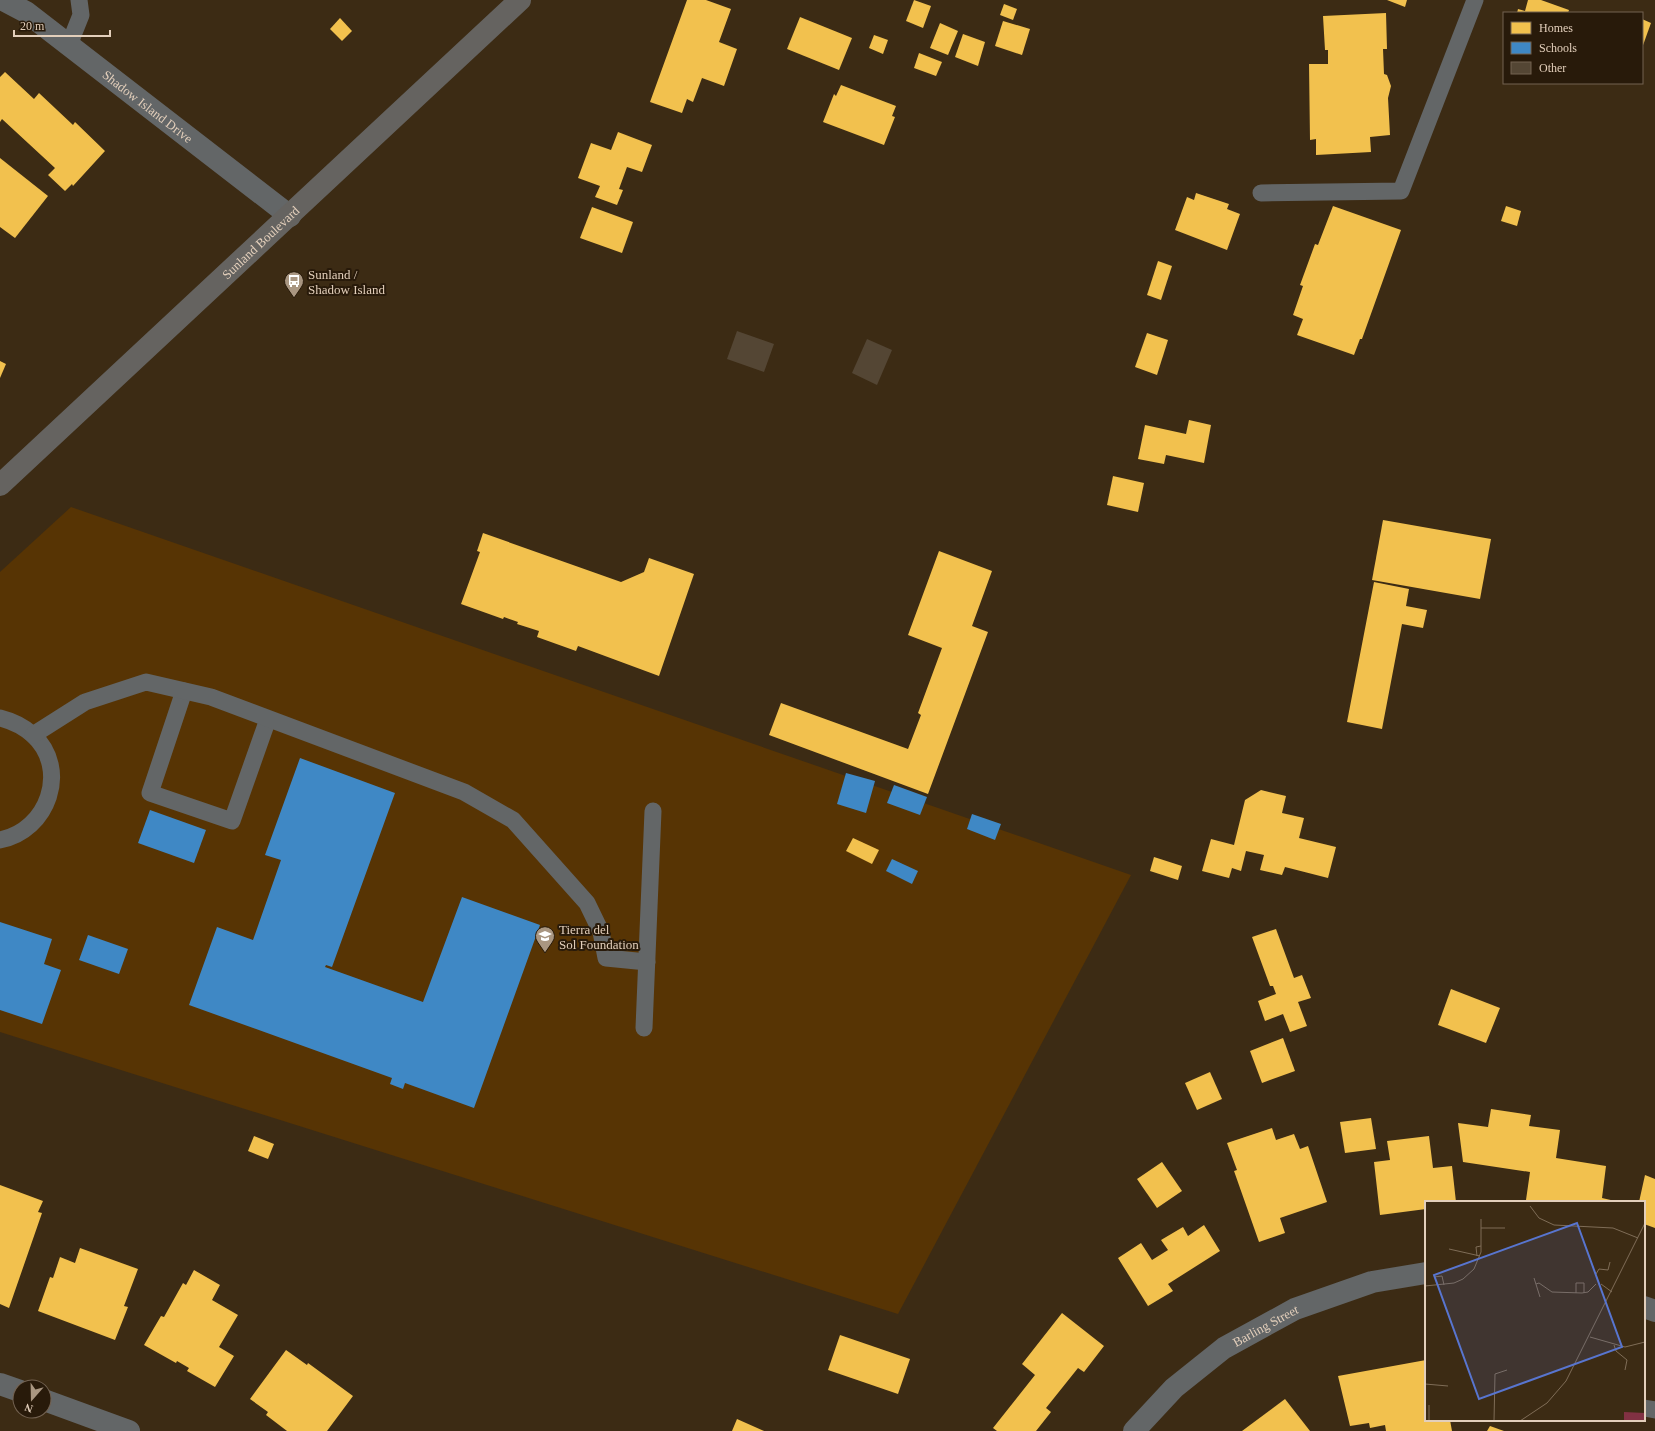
<svg xmlns="http://www.w3.org/2000/svg" width="1655" height="1431" viewBox="0 0 1655 1431" font-family="'Times New Roman',serif">
  <style>
    .built { fill: #573404 }
    .homes { fill: #f2c14e }
    .schools { fill: #3f88c5 }
    .building { fill: #544634 }
    .lines { fill: none; stroke-linecap: round; stroke-linejoin: round }
    .lane { stroke: #636667; stroke-width: 17 }
    .street { stroke: #636667; stroke-width: 22 }
    .primary { stroke: #656360; stroke-width: 22 }
    .labels { text-anchor: middle; dominant-baseline: central; stroke-width: 4; stroke-linejoin: round; paint-order: stroke }
    .street-label { font-size: 13px; fill: #e3cfbb; stroke: #281a0a }
    .poi-label { font-size: 13px; fill: #e3cfbb; stroke: #281a0a; text-anchor: start }
    .inset-road { fill: none; stroke: #7f6d57; stroke-width: 1 }
    .view { fill: #5875cf; fill-opacity: 0.15; stroke: #5875cf; stroke-width: 2 }
    .inset-edge { fill: none; stroke: #e3cfbb; stroke-width: 2 }
  </style>
  <rect width="100%" height="100%" fill="#3c2b14"/>
  <path class="built" d="M 71,507 L 1131,875 L 898,1314 L 0,1032 L 0,572 Z"/>
  <g class="homes">
    <path d="M 687,0 L 706,0 L 731,9 L 719,42 L 737,49 L 724,86 L 702,78 L 693,102 L 687,99 L 682,113 L 650,102 Z"/>
    <path d="M 914,0 L 931,6 L 923,28 L 906,21 Z"/>
    <path d="M 1387,0 L 1407,0 L 1405,7 Z"/>
    <path d="M 1528,0 L 1541,0 L 1569,10 L 1568,13 L 1517,13 L 1518,9 L 1525,11 Z"/>
    <path d="M 1004,4 L 1017,9 L 1013,20 L 1000,15 Z"/>
    <path d="M 1386,13 L 1387,49 L 1383,49 L 1384,74 L 1387,75 L 1391,86 L 1388,98 L 1390,135 L 1370,137 L 1371,152 L 1316,155 L 1316,139 L 1310,140 L 1309,64 L 1328,64 L 1328,50 L 1325,50 L 1323,16 Z"/>
    <path d="M 800,17 L 852,38 L 839,70 L 787,49 Z"/>
    <path d="M 340,18 L 352,31 L 342,41 L 330,29 Z"/>
    <path d="M 1642,19 L 1651,23 L 1642,48 Z"/>
    <path d="M 1003,21 L 1030,29 L 1022,55 L 995,46 Z"/>
    <path d="M 940,23 L 958,31 L 948,55 L 930,48 Z"/>
    <path d="M 963,34 L 985,42 L 978,66 L 955,57 Z"/>
    <path d="M 874,35 L 888,40 L 883,54 L 869,48 Z"/>
    <path d="M 919,53 L 942,62 L 936,76 L 914,68 Z"/>
    <path d="M 5,72 L 34,99 L 39,93 L 73,125 L 75,122 L 105,151 L 73,186 L 72,184 L 65,191 L 48,175 L 55,168 L 2,119 L 0,122 L 0,77 Z"/>
    <path d="M 841,85 L 896,106 L 892,116 L 895,117 L 884,145 L 823,122 L 834,94 L 836,96 Z"/>
    <path d="M 618,132 L 652,145 L 642,172 L 627,167 L 619,189 L 623,190 L 617,205 L 595,197 L 600,186 L 578,178 L 591,143 L 611,150 Z"/>
    <path d="M 0,158 L 48,196 L 15,238 L 0,227 Z"/>
    <path d="M 1196,193 L 1229,204 L 1227,209 L 1240,214 L 1227,250 L 1175,230 L 1187,197 L 1194,200 Z"/>
    <path d="M 1333,206 L 1401,230 L 1362,339 L 1360,339 L 1354,355 L 1297,335 L 1303,319 L 1293,315 L 1303,286 L 1300,285 L 1315,244 L 1318,245 Z"/>
    <path d="M 1506,206 L 1521,211 L 1517,226 L 1501,221 Z"/>
    <path d="M 592,207 L 633,222 L 622,253 L 580,238 Z"/>
    <path d="M 1158,261 L 1172,266 L 1161,300 L 1147,295 Z"/>
    <path d="M 1147,333 L 1168,340 L 1157,375 L 1135,367 Z"/>
    <path d="M 0,361 L 6,364 L 0,378 Z"/>
    <path d="M 1189,420 L 1211,425 L 1204,463 L 1166,455 L 1164,464 L 1138,459 L 1145,425 L 1186,434 Z"/>
    <path d="M 1113,476 L 1144,483 L 1138,512 L 1107,505 Z"/>
    <path d="M 1383,520 L 1491,539 L 1480,599 L 1372,580 Z"/>
    <path d="M 483,533 L 621,582 L 644,572 L 649,558 L 694,574 L 659,676 L 578,646 L 576,651 L 537,637 L 539,631 L 517,624 L 518,622 L 504,617 L 503,619 L 461,604 L 480,552 L 477,551 Z"/>
    <path d="M 939,551 L 992,571 L 972,626 L 988,632 L 928,794 L 769,735 L 781,703 L 908,749 L 921,715 L 918,713 L 942,648 L 908,635 Z"/>
    <path d="M 1374,582 L 1409,589 L 1406,606 L 1427,610 L 1423,628 L 1402,624 L 1382,729 L 1347,722 Z"/>
    <path d="M 1261,790 L 1286,796 L 1282,813 L 1304,818 L 1299,838 L 1336,847 L 1328,878 L 1285,867 L 1282,875 L 1260,870 L 1264,855 L 1246,851 L 1241,871 L 1232,868 L 1229,878 L 1202,871 L 1211,839 L 1234,845 L 1245,800 Z"/>
    <path d="M 853,838 L 879,850 L 872,864 L 846,851 Z"/>
    <path d="M 1154,857 L 1182,866 L 1178,880 L 1150,871 Z"/>
    <path d="M 1276,929 L 1294,978 L 1302,975 L 1311,998 L 1298,1002 L 1307,1026 L 1290,1032 L 1283,1014 L 1265,1021 L 1258,1001 L 1276,994 L 1273,986 L 1270,986 L 1252,937 Z"/>
    <path d="M 1451,989 L 1500,1008 L 1486,1043 L 1438,1025 Z"/>
    <path d="M 1283,1038 L 1295,1071 L 1262,1083 L 1250,1051 Z"/>
    <path d="M 1210,1072 L 1222,1099 L 1197,1110 L 1185,1083 Z"/>
    <path d="M 1491,1109 L 1531,1115 L 1529,1126 L 1560,1130 L 1556,1158 L 1606,1166 L 1602,1198 L 1615,1201 L 1615,1202 L 1537,1202 L 1526,1200 L 1530,1172 L 1463,1162 L 1458,1123 L 1488,1127 Z"/>
    <path d="M 1371,1118 L 1376,1149 L 1345,1153 L 1340,1122 Z"/>
    <path d="M 1272,1128 L 1276,1140 L 1294,1134 L 1300,1149 L 1308,1146 L 1327,1202 L 1280,1218 L 1285,1233 L 1259,1242 L 1234,1171 L 1237,1170 L 1227,1143 Z"/>
    <path d="M 254,1136 L 274,1144 L 268,1159 L 248,1151 Z"/>
    <path d="M 1429,1136 L 1433,1168 L 1452,1166 L 1456,1202 L 1426,1202 L 1426,1209 L 1380,1215 L 1374,1162 L 1390,1160 L 1387,1141 Z"/>
    <path d="M 1162,1162 L 1182,1191 L 1157,1208 L 1137,1179 Z"/>
    <path d="M 1645,1175 L 1655,1179 L 1655,1228 L 1644,1224 L 1644,1202 L 1639,1202 Z"/>
    <path d="M 0,1185 L 43,1201 L 38,1212 L 42,1213 L 9,1308 L 0,1304 Z"/>
    <path d="M 1204,1225 L 1220,1251 L 1168,1284 L 1173,1291 L 1148,1306 L 1118,1258 L 1141,1243 L 1152,1260 L 1168,1250 L 1161,1240 L 1183,1227 L 1188,1236 Z"/>
    <path d="M 80,1248 L 138,1269 L 124,1306 L 128,1307 L 115,1340 L 38,1311 L 50,1277 L 53,1278 L 60,1257 L 75,1263 Z"/>
    <path d="M 194,1270 L 220,1285 L 212,1300 L 238,1315 L 219,1347 L 234,1356 L 215,1387 L 187,1371 L 189,1368 L 177,1361 L 176,1363 L 144,1345 L 161,1316 L 164,1317 L 183,1283 L 186,1285 Z"/>
    <path d="M 1062,1313 L 1104,1346 L 1084,1372 L 1078,1368 L 1046,1408 L 1051,1412 L 1036,1431 L 997,1431 L 993,1428 L 1035,1375 L 1022,1364 Z"/>
    <path d="M 840,1335 L 910,1359 L 898,1394 L 828,1370 Z"/>
    <path d="M 286,1350 L 307,1365 L 308,1363 L 353,1396 L 327,1431 L 287,1431 L 266,1415 L 268,1412 L 250,1399 Z"/>
    <path d="M 1426,1360 L 1426,1420 L 1450,1420 L 1452,1431 L 1386,1431 L 1385,1425 L 1370,1428 L 1369,1423 L 1350,1426 L 1338,1376 Z"/>
    <path d="M 1285,1399 L 1310,1431 L 1242,1431 Z"/>
    <path d="M 737,1419 L 764,1431 L 732,1431 Z"/>
    <path d="M 1490,1426 L 1504,1431 L 1487,1431 Z"/>
  </g>
  <g class="schools">
    <path d="M 300,758 L 395,793 L 332,967 L 326,965 L 325,967 L 423,1002 L 462,897 L 540,925 L 474,1108 L 405,1083 L 403,1089 L 390,1084 L 392,1078 L 189,1005 L 217,927 L 253,940 L 281,860 L 265,855 Z"/>
    <path d="M 846,773 L 875,781 L 866,813 L 837,804 Z"/>
    <path d="M 894,785 L 927,797 L 920,815 L 887,803 Z"/>
    <path d="M 150,810 L 206,830 L 194,863 L 138,843 Z"/>
    <path d="M 972,814 L 1001,824 L 995,840 L 967,829 Z"/>
    <path d="M 892,859 L 918,871 L 912,884 L 886,871 Z"/>
    <path d="M 0,922 L 52,939 L 44,964 L 61,970 L 42,1024 L 0,1010 Z"/>
    <path d="M 88,935 L 128,949 L 119,974 L 79,960 Z"/>
  </g>
  <g class="building">
    <path d="M 737,331 L 774,344 L 764,372 L 727,359 Z"/>
    <path d="M 867,339 L 892,350 L 877,385 L 852,373 Z"/>
  </g>
  <g class="lines">
    <g class="lane">
      <path d="M 69,45 L 81,15 L 79,0"/>
      <path d="M 1261,193 L 1401,191 L 1475,0"/>
      <path d="M 184,691 L 150,793 L 232,821 L 268,719"/>
      <path d="M 0,718 C 12,721 23,726 33,735 C 70,769 48,831 0,840"/>
      <path d="M 33,735 L 85,702 L 146,682 L 211,697 L 464,792 L 513,820 L 587,903 L 601,932 L 606,958 L 647,962"/>
      <path d="M 644,1028 L 653,811"/>
      <path d="M 1644,1408 L 1655,1410"/>
    </g>
    <g class="street">
      <path id="s1" d="M 3,0 L 26,12 L 290,216"/>
      <path d="M 1644,1307 L 1655,1311"/>
      <path d="M 0,1384 L 20,1391"/>
      <path d="M 44,1400 L 129,1431"/>
      <path id="s2" d="M 1134,1431 L 1174,1388 L 1224,1348 L 1295,1309 L 1372,1282 L 1426,1273"/>
    </g>
    <path class="primary" id="s3" d="M 0,485 L 520,0"/>
  </g>
  <defs>
    <symbol id="bus-pin" viewBox="-11 -11 22 30"><path d="M0 17L-7.5 6A9.5 9.5 0 1 1 7.5 6Z" fill="#a99681" stroke="#281a0a"/><path d="M-5-6H5V4H4V6H2V4H-2V6H-4V4H-5ZM-3.5-4V0h7V-4ZM-3.5 1.2v1.5H-2V1.2ZM2 1.2v1.5H3.5V1.2Z" fill="#fff"/></symbol>
    <symbol id="school-pin" viewBox="-11 -11 22 30"><path d="M0 17L-7.5 6A9.5 9.5 0 1 1 7.5 6Z" fill="#a99681" stroke="#281a0a"/><path d="M0-5L7-2L0 1L-7-2ZM-4 1L0 2.5L4 1V4Q0 6-4 4Z" fill="#fff"/></symbol>
  </defs>
  <g fill-rule="evenodd">
    <use href="#bus-pin" x="283" y="270" width="22" height="30"/>
    <use href="#school-pin" x="534" y="925" width="22" height="30"/>
  </g>
  <g class="labels">
    <g class="street-label">
      <text stroke="none"><textPath href="#s1" startOffset="180">Shadow Island Drive</textPath></text>
      <text stroke="none"><textPath href="#s3" startOffset="356">Sunland Boulevard</textPath></text>
      <text stroke="none"><textPath href="#s2" startOffset="170">Barling Street</textPath></text>
    </g>
    <g class="poi-label">
      <text x="308" y="274">Sunland /<tspan x="308" dy="15">Shadow Island</tspan></text>
      <text x="559" y="929">Tierra del<tspan x="559" dy="15">Sol Foundation</tspan></text>
    </g>
  </g>
  <g transform="translate(1425 1201)">
    <rect width="220" height="220" fill="#3c2b14"/>
    <path d="M 199,211 L 220,212 L 220,220 L 199,220 Z" fill="#813143"/>
    <path class="inset-road" d="M 105,5 L 114,17 L 129,24 L 188,27 L 213,37M 56,27 L 80,27M 24,48 L 55,55M 52,55 L 51,46 L 56,45M 171,73 L 174,68 L 183,69 L 185,61M 9,76 L 17,75 L 19,84M 109,77 L 115,96M 111,83 L 114,82 L 127,91 L 157,92 L 163,91 L 171,83M 176,83 L 187,91M 0,85 L 29,82 L 38,78 L 49,68 L 56,51 L 56,18M 151,92 L 151,82 L 159,82 L 159,92M 165,136 L 200,146 L 220,141M 189,144 L 191,150 L 202,159 L 200,169M 0,183 L 23,185M 4,204 L 4,220M 69,220 L 70,173 L 82,169M 95,220 L 122,202 L 141,180 L 220,22"/>
    <path class="view" d="M 152,22 L 197,146 L 54,198 L 9,74 Z"/>
    <rect width="220" height="220" class="inset-edge"/>
  </g>
  <rect x="1503" y="12" width="140" height="72" fill="#281a0a" stroke="#736251"/>
  <rect x="1511" y="22" width="20" height="12" fill="#f2c14e" stroke="#736251"/>
  <text x="1539" y="32" font-size="12" fill="#e3cfbb">Homes</text>
  <rect x="1511" y="42" width="20" height="12" fill="#3f88c5" stroke="#736251"/>
  <text x="1539" y="52" font-size="12" fill="#e3cfbb">Schools</text>
  <rect x="1511" y="62" width="20" height="12" fill="#544634" stroke="#736251"/>
  <text x="1539" y="72" font-size="12" fill="#e3cfbb">Other</text>
  <g transform="translate(32 1399) rotate(200)"><circle r="19" fill="#281a0a" stroke="#736251"/>
  <path d="M0-3L7 15L0 10L-7 15Z" fill="#a99681"/>
  <text y="-6" font-size="11" font-weight="bold" text-anchor="middle" fill="#e3cfbb">N</text>
  </g>
  <path d="M14 30v6h96v-6" fill="none" stroke="#e3cfbb" stroke-width="2"/>
  <text x="20" y="30" font-size="12" fill="#e3cfbb" stroke="#281a0a" stroke-width="3" paint-order="stroke">20 m</text>
</svg>
